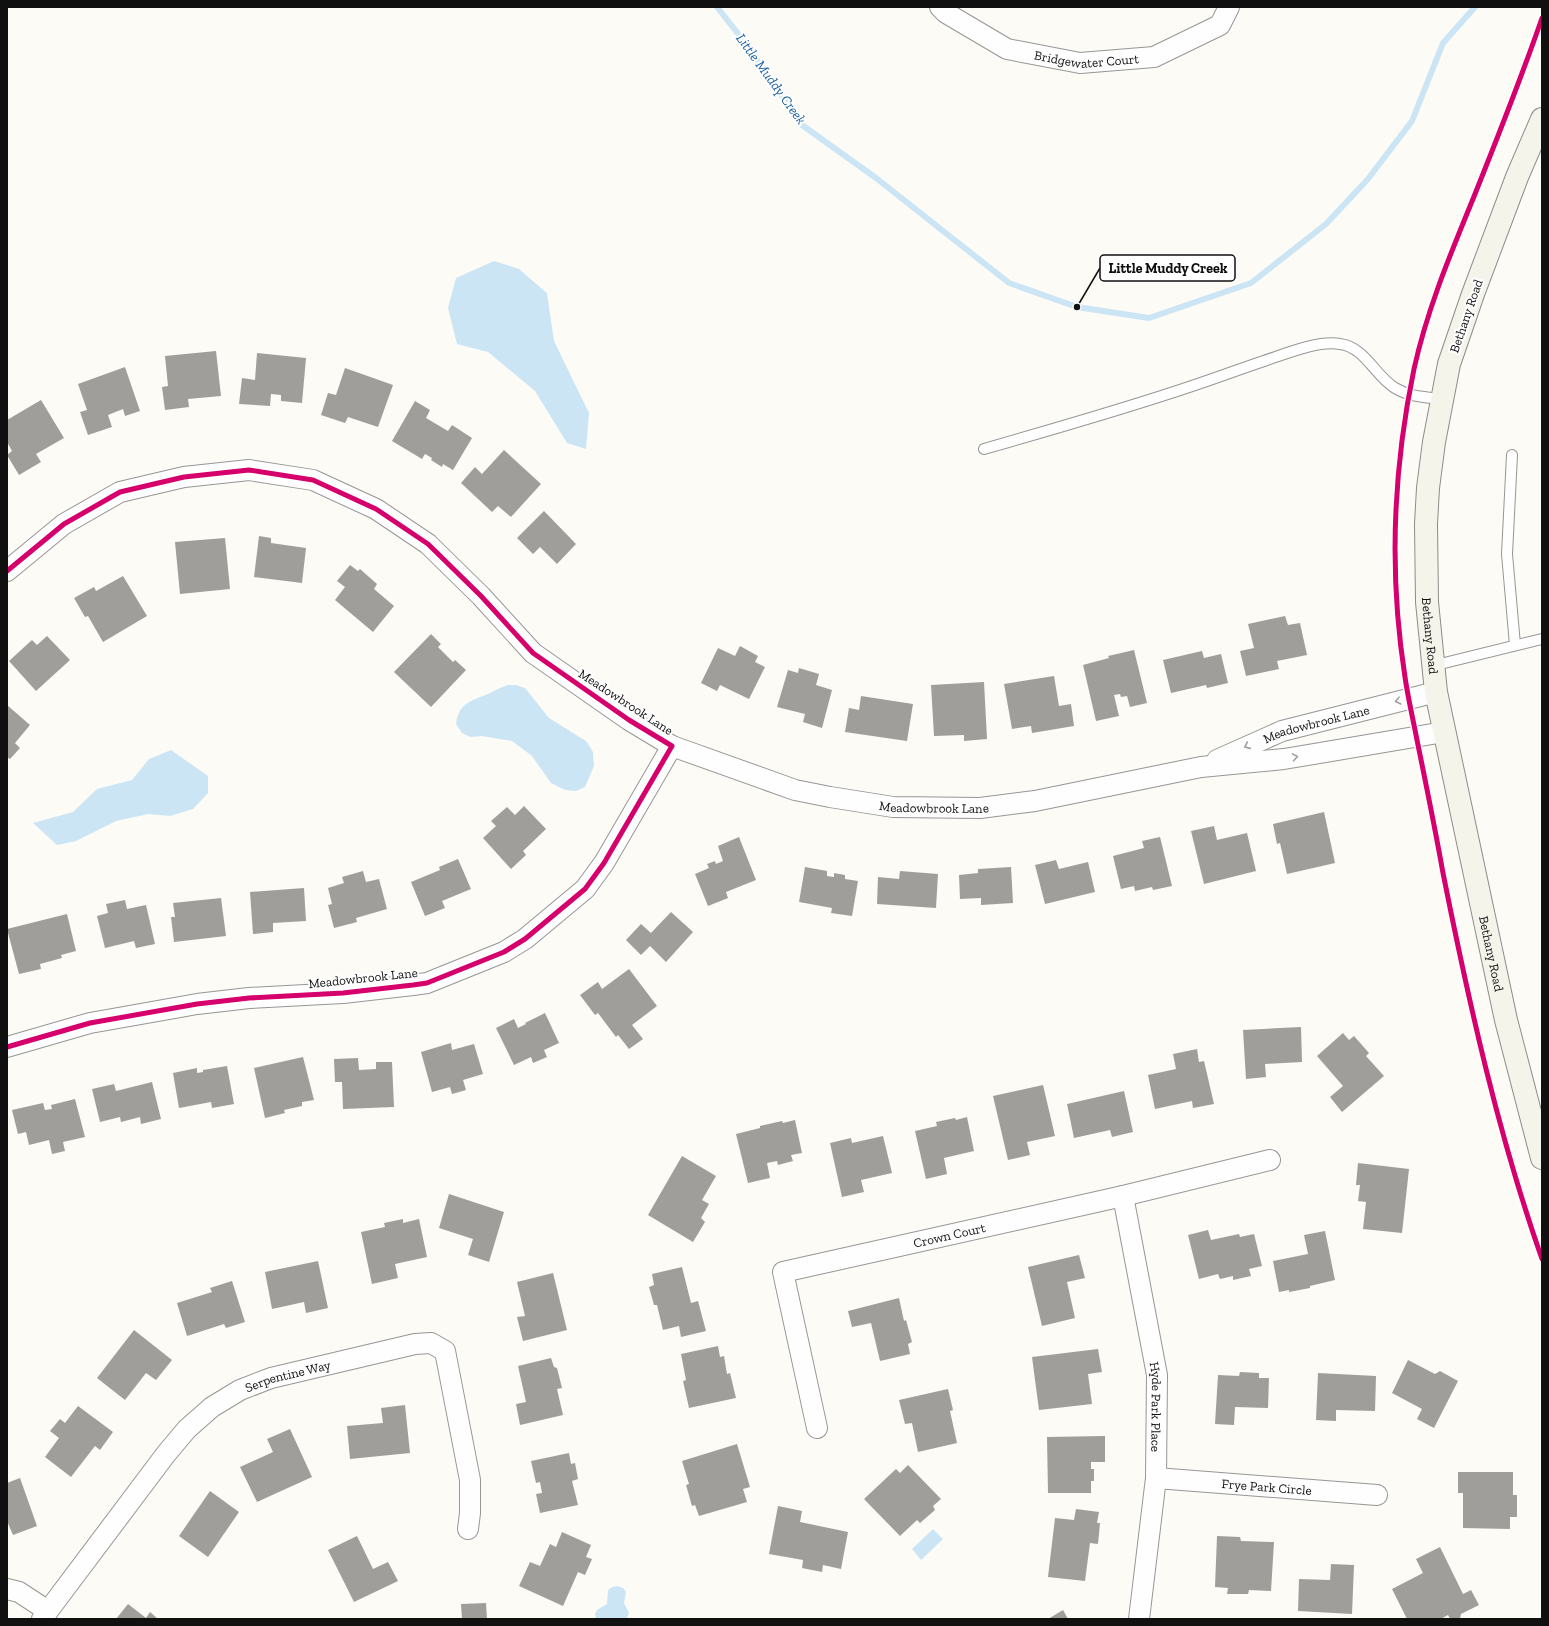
<svg xmlns="http://www.w3.org/2000/svg" width="1549" height="1626" viewBox="0 0 1549 1626" font-family="'Zilla Slab',serif">
  <style>
    .water { fill: #cce5f5 }
    .lines { fill: none; stroke-linecap: round; stroke-linejoin: round }
    .stream { stroke: #cce5f5; stroke-width: 6 }
    .building { fill: #a09e9b }
    .lane-casing { stroke: #969694; stroke-width: 12 }
    .street-casing { stroke: #969694; stroke-width: 22 }
    .secondary-casing { stroke: #8d8c8a; stroke-width: 24 }
    .lane { stroke: #fffefe; stroke-width: 10 }
    .street { stroke: #fffefe; stroke-width: 20 }
    .secondary { stroke: #f5f4eb; stroke-width: 22 }
    .cycleway-casing { stroke: #fff; stroke-width: 8 }
    .cycleway { stroke: #d6006c; stroke-width: 5 }
    .oneway { stroke: #9f9f9f }
    .labels { text-anchor: middle; dominant-baseline: central; stroke-width: 4; stroke-linejoin: round; paint-order: stroke }
    .street-label { font-size: 13px; fill: #101010; stroke: #fff }
    .water-label { font-size: 14px; font-style: italic; fill: #1a60a1; stroke: #fff }
    .leader { fill: none; stroke: #101010; stroke-width: 1.5 }
    .callout-dot { fill: #101010; stroke: #fff; stroke-width: 1.5 }
    .callout { fill: #fff; stroke: #101010; stroke-width: 1.5 }
    .callout-label { font-size: 14px; text-anchor: middle; font-weight: bold; fill: #101010 }
  </style>
  <rect width="100%" height="100%" fill="#fcfbf6"/>
  <g class="water">
    <path d="M 494,261 L 519,269 L 547,293 L 554,341 L 589,413 L 586,449 L 567,443 L 535,391 L 488,352 L 457,344 L 448,308 L 456,278 Z"/>
    <path d="M 508,685 L 516,685 L 525,688 L 549,718 L 586,741 L 593,752 L 594,766 L 585,787 L 576,791 L 565,790 L 551,783 L 532,756 L 512,741 L 482,736 L 470,737 L 462,733 L 456,724 C 459,701 473,701 490,693 C 496,690 501,687 508,685 Z"/>
    <path d="M 171,750 L 208,776 L 208,793 L 193,809 L 170,816 L 148,814 L 116,821 L 76,841 L 57,845 L 33,823 L 73,812 L 97,789 L 132,780 L 149,759 Z"/>
    <path d="M 933,1529 L 943,1539 L 921,1560 L 912,1549 Z"/>
    <path d="M 618,1586 L 623,1588 L 626,1592 L 624,1603 L 629,1613 L 627,1618 L 596,1619 L 595,1614 L 597,1610 L 607,1604 L 608,1590 L 612,1587 Z"/>
  </g>
  <g class="lines">
    <path class="stream" d="M 717,7 L 747,45 L 802,125 L 876,178 L 1009,283 L 1077,307 L 1149,318 L 1251,283 L 1326,224 L 1368,179 L 1412,121 L 1443,43 L 1475,7"/>
  </g>
  <g class="building">
    <path d="M 216,351 L 221,396 L 188,399 L 189,407 L 165,410 L 162,387 L 168,386 L 165,356 Z"/>
    <path d="M 257,353 L 306,358 L 302,403 L 281,401 L 281,395 L 271,394 L 270,406 L 239,404 L 242,378 L 255,380 Z"/>
    <path d="M 125,367 L 140,411 L 125,416 L 123,409 L 108,415 L 112,427 L 88,435 L 80,412 L 87,410 L 78,384 Z"/>
    <path d="M 345,368 L 393,385 L 378,427 L 348,417 L 345,423 L 321,415 L 328,393 L 336,395 Z"/>
    <path d="M 41,400 L 64,438 L 36,454 L 41,462 L 19,475 L 7,455 L 12,451 L 7,442 L 7,420 Z"/>
    <path d="M 415,401 L 430,410 L 426,418 L 448,431 L 452,425 L 472,438 L 453,470 L 443,464 L 442,467 L 431,460 L 432,458 L 425,454 L 422,459 L 392,441 Z"/>
    <path d="M 504,450 L 541,484 L 511,517 L 498,506 L 492,512 L 461,483 L 475,467 L 482,474 Z"/>
    <path d="M 544,511 L 576,544 L 557,564 L 540,547 L 533,554 L 517,538 Z"/>
    <path d="M 259,536 L 271,538 L 271,543 L 306,548 L 302,583 L 254,577 Z"/>
    <path d="M 225,538 L 230,589 L 180,594 L 175,542 Z"/>
    <path d="M 350,565 L 358,571 L 360,569 L 377,584 L 374,589 L 394,606 L 373,632 L 335,600 L 345,587 L 337,581 Z"/>
    <path d="M 123,576 L 147,616 L 103,642 L 88,616 L 85,617 L 74,598 L 94,587 L 96,591 Z"/>
    <path d="M 1285,616 L 1288,625 L 1300,623 L 1307,655 L 1277,661 L 1279,669 L 1246,676 L 1240,651 L 1254,648 L 1248,624 Z"/>
    <path d="M 431,634 L 441,644 L 438,647 L 453,662 L 455,660 L 466,670 L 431,707 L 394,672 Z"/>
    <path d="M 47,636 L 70,660 L 36,691 L 9,661 L 32,640 L 37,645 Z"/>
    <path d="M 740,646 L 758,656 L 755,662 L 765,667 L 749,699 L 720,685 L 717,691 L 701,683 L 718,648 L 735,656 Z"/>
    <path d="M 1134,650 L 1147,703 L 1130,707 L 1127,696 L 1121,697 L 1120,694 L 1114,695 L 1119,716 L 1096,721 L 1083,665 L 1109,658 L 1108,656 Z"/>
    <path d="M 1202,651 L 1204,658 L 1221,654 L 1228,683 L 1207,688 L 1206,685 L 1171,693 L 1163,660 Z"/>
    <path d="M 799,668 L 819,674 L 816,685 L 832,690 L 822,728 L 803,722 L 805,714 L 777,707 L 788,670 L 798,673 Z"/>
    <path d="M 1054,676 L 1059,706 L 1071,704 L 1074,726 L 1032,733 L 1031,726 L 1012,729 L 1004,684 Z"/>
    <path d="M 984,682 L 987,739 L 964,741 L 964,735 L 934,736 L 931,685 Z"/>
    <path d="M 861,696 L 913,704 L 907,741 L 845,732 L 849,708 L 859,710 Z"/>
    <path d="M 7,705 L 30,725 L 15,743 L 20,748 L 10,759 L 7,757 Z"/>
    <path d="M 524,806 L 546,829 L 523,851 L 526,855 L 511,869 L 483,838 L 496,826 L 491,821 L 507,807 L 515,815 Z"/>
    <path d="M 1324,812 L 1335,863 L 1287,874 L 1280,843 L 1277,844 L 1273,824 Z"/>
    <path d="M 1214,826 L 1217,840 L 1247,833 L 1256,871 L 1204,884 L 1191,831 Z"/>
    <path d="M 739,837 L 756,880 L 726,892 L 728,898 L 708,906 L 695,874 L 709,868 L 707,864 L 715,861 L 716,864 L 723,861 L 718,846 Z"/>
    <path d="M 1160,837 L 1172,886 L 1153,890 L 1152,887 L 1135,891 L 1134,886 L 1121,889 L 1113,856 L 1144,848 L 1142,841 Z"/>
    <path d="M 458,859 L 471,889 L 442,901 L 445,908 L 425,916 L 411,882 L 440,870 L 439,867 Z"/>
    <path d="M 1056,860 L 1059,869 L 1088,862 L 1095,892 L 1045,904 L 1035,865 Z"/>
    <path d="M 805,867 L 827,871 L 827,876 L 834,877 L 834,873 L 845,875 L 845,879 L 858,881 L 852,916 L 831,913 L 832,908 L 799,902 Z"/>
    <path d="M 1011,867 L 1013,903 L 981,905 L 981,898 L 960,899 L 959,875 L 978,873 L 978,869 Z"/>
    <path d="M 363,871 L 366,882 L 379,879 L 387,909 L 356,918 L 357,922 L 334,928 L 328,905 L 332,904 L 328,888 L 344,883 L 342,877 Z"/>
    <path d="M 900,871 L 938,874 L 936,908 L 877,904 L 878,877 L 899,879 Z"/>
    <path d="M 304,888 L 306,921 L 273,923 L 273,932 L 253,934 L 250,892 Z"/>
    <path d="M 221,898 L 226,936 L 174,942 L 171,917 L 175,917 L 173,903 Z"/>
    <path d="M 125,900 L 127,909 L 146,905 L 155,944 L 136,948 L 134,941 L 105,948 L 97,916 L 108,913 L 106,904 Z"/>
    <path d="M 671,912 L 693,932 L 666,962 L 650,946 L 641,955 L 626,940 L 641,924 L 651,933 Z"/>
    <path d="M 67,914 L 76,951 L 61,955 L 62,958 L 40,964 L 41,969 L 19,974 L 7,929 Z"/>
    <path d="M 629,969 L 657,1006 L 632,1025 L 643,1039 L 629,1049 L 618,1035 L 616,1037 L 598,1013 L 595,1015 L 580,995 L 598,982 L 602,989 Z"/>
    <path d="M 545,1013 L 559,1043 L 544,1050 L 547,1057 L 533,1063 L 531,1057 L 514,1065 L 496,1028 L 514,1019 L 518,1028 L 526,1024 L 525,1023 Z"/>
    <path d="M 1301,1027 L 1302,1062 L 1265,1064 L 1266,1077 L 1246,1079 L 1243,1030 Z"/>
    <path d="M 1343,1033 L 1349,1040 L 1354,1036 L 1369,1053 L 1366,1056 L 1384,1076 L 1342,1112 L 1330,1097 L 1343,1086 L 1317,1056 Z"/>
    <path d="M 451,1043 L 452,1050 L 474,1044 L 483,1074 L 463,1080 L 466,1090 L 452,1094 L 450,1087 L 432,1092 L 421,1052 Z"/>
    <path d="M 1197,1049 L 1199,1062 L 1204,1061 L 1214,1104 L 1193,1108 L 1192,1101 L 1155,1109 L 1148,1075 L 1176,1069 L 1173,1054 Z"/>
    <path d="M 303,1057 L 314,1100 L 302,1102 L 302,1106 L 284,1110 L 285,1113 L 265,1118 L 254,1068 Z"/>
    <path d="M 358,1058 L 359,1070 L 376,1069 L 376,1062 L 392,1062 L 394,1107 L 343,1109 L 342,1082 L 335,1082 L 334,1059 Z"/>
    <path d="M 227,1066 L 234,1104 L 212,1108 L 211,1102 L 179,1108 L 173,1073 L 197,1068 L 197,1073 L 203,1072 L 203,1070 Z"/>
    <path d="M 152,1082 L 161,1119 L 141,1124 L 140,1117 L 121,1122 L 120,1117 L 100,1122 L 92,1089 L 114,1084 L 116,1091 Z"/>
    <path d="M 1043,1085 L 1055,1136 L 1027,1142 L 1030,1155 L 1008,1160 L 993,1096 Z"/>
    <path d="M 1124,1091 L 1133,1132 L 1112,1137 L 1110,1130 L 1074,1138 L 1067,1104 Z"/>
    <path d="M 75,1099 L 85,1137 L 63,1142 L 65,1151 L 52,1154 L 49,1140 L 29,1145 L 26,1132 L 18,1134 L 12,1110 L 43,1103 L 45,1110 L 52,1109 L 51,1105 Z"/>
    <path d="M 967,1117 L 974,1151 L 944,1158 L 947,1174 L 926,1179 L 915,1131 L 937,1126 L 936,1122 L 955,1118 L 956,1120 Z"/>
    <path d="M 795,1120 L 802,1153 L 791,1155 L 793,1161 L 778,1165 L 777,1161 L 767,1163 L 770,1178 L 748,1183 L 736,1134 L 760,1128 L 760,1126 L 782,1121 L 783,1123 Z"/>
    <path d="M 883,1136 L 892,1173 L 861,1180 L 864,1192 L 842,1197 L 830,1143 L 851,1138 L 852,1143 Z"/>
    <path d="M 682,1156 L 716,1176 L 702,1200 L 709,1204 L 701,1218 L 705,1222 L 693,1242 L 648,1215 Z"/>
    <path d="M 1358,1163 L 1409,1169 L 1402,1233 L 1363,1229 L 1366,1202 L 1358,1201 L 1360,1185 L 1356,1185 Z"/>
    <path d="M 449,1194 L 504,1212 L 489,1262 L 468,1255 L 473,1239 L 439,1228 Z"/>
    <path d="M 403,1219 L 403,1223 L 419,1219 L 427,1257 L 395,1264 L 398,1278 L 372,1284 L 361,1232 L 385,1227 L 384,1223 Z"/>
    <path d="M 1208,1230 L 1211,1240 L 1239,1234 L 1240,1237 L 1254,1234 L 1262,1266 L 1249,1269 L 1251,1276 L 1233,1280 L 1233,1276 L 1220,1279 L 1218,1274 L 1199,1279 L 1188,1235 Z"/>
    <path d="M 1325,1231 L 1335,1280 L 1310,1286 L 1310,1288 L 1289,1292 L 1289,1290 L 1279,1292 L 1273,1261 L 1308,1254 L 1304,1235 Z"/>
    <path d="M 1079,1255 L 1085,1278 L 1067,1282 L 1075,1318 L 1042,1326 L 1028,1267 Z"/>
    <path d="M 318,1261 L 328,1308 L 306,1313 L 304,1302 L 272,1309 L 265,1272 Z"/>
    <path d="M 682,1267 L 691,1303 L 698,1301 L 706,1331 L 681,1337 L 679,1326 L 663,1330 L 657,1305 L 654,1305 L 649,1287 L 654,1285 L 652,1274 Z"/>
    <path d="M 553,1273 L 567,1330 L 523,1341 L 517,1317 L 525,1316 L 517,1282 Z"/>
    <path d="M 232,1281 L 245,1322 L 226,1328 L 224,1324 L 187,1336 L 177,1303 L 212,1292 L 210,1288 Z"/>
    <path d="M 899,1298 L 904,1321 L 906,1320 L 912,1342 L 908,1344 L 910,1354 L 880,1361 L 871,1323 L 852,1327 L 848,1311 Z"/>
    <path d="M 134,1330 L 172,1360 L 156,1380 L 146,1373 L 125,1400 L 97,1378 Z"/>
    <path d="M 718,1346 L 720,1357 L 724,1356 L 727,1374 L 730,1373 L 736,1398 L 689,1408 L 683,1381 L 686,1380 L 681,1354 Z"/>
    <path d="M 1098,1349 L 1102,1372 L 1088,1374 L 1092,1404 L 1039,1410 L 1032,1357 Z"/>
    <path d="M 551,1358 L 554,1367 L 557,1368 L 562,1388 L 557,1389 L 563,1415 L 520,1425 L 516,1404 L 526,1402 L 518,1366 Z"/>
    <path d="M 1408,1360 L 1435,1374 L 1440,1371 L 1458,1381 L 1434,1428 L 1417,1419 L 1422,1409 L 1392,1393 Z"/>
    <path d="M 1240,1372 L 1259,1373 L 1259,1378 L 1269,1378 L 1268,1408 L 1235,1407 L 1234,1425 L 1215,1424 L 1218,1375 L 1239,1376 Z"/>
    <path d="M 1318,1373 L 1376,1376 L 1375,1411 L 1336,1410 L 1336,1421 L 1316,1420 Z"/>
    <path d="M 948,1389 L 953,1410 L 950,1411 L 957,1443 L 918,1452 L 912,1423 L 905,1424 L 899,1400 Z"/>
    <path d="M 405,1405 L 410,1453 L 350,1459 L 347,1426 L 383,1423 L 381,1408 Z"/>
    <path d="M 78,1406 L 113,1432 L 100,1450 L 95,1446 L 71,1477 L 45,1457 L 59,1438 L 50,1431 L 60,1419 L 65,1423 Z"/>
    <path d="M 290,1429 L 312,1477 L 257,1502 L 240,1467 L 273,1452 L 267,1439 Z"/>
    <path d="M 1105,1436 L 1105,1462 L 1091,1462 L 1091,1469 L 1094,1469 L 1094,1481 L 1091,1481 L 1091,1493 L 1048,1493 L 1047,1437 Z"/>
    <path d="M 737,1444 L 750,1487 L 743,1489 L 747,1502 L 699,1516 L 695,1505 L 692,1506 L 686,1485 L 689,1484 L 682,1461 Z"/>
    <path d="M 569,1453 L 571,1464 L 575,1463 L 578,1479 L 572,1481 L 578,1505 L 540,1513 L 536,1494 L 542,1493 L 540,1482 L 536,1483 L 531,1461 Z"/>
    <path d="M 908,1465 L 941,1499 L 933,1506 L 935,1510 L 920,1523 L 917,1520 L 900,1536 L 864,1499 L 896,1469 L 900,1473 Z"/>
    <path d="M 1458,1472 L 1513,1472 L 1513,1495 L 1517,1495 L 1517,1517 L 1510,1517 L 1510,1529 L 1463,1528 L 1463,1493 L 1458,1493 Z"/>
    <path d="M 20,1478 L 37,1526 L 13,1535 L 7,1521 L 7,1483 Z"/>
    <path d="M 210,1491 L 239,1512 L 208,1557 L 179,1536 Z"/>
    <path d="M 778,1506 L 802,1511 L 800,1522 L 848,1532 L 841,1569 L 823,1565 L 822,1572 L 802,1568 L 803,1560 L 769,1554 Z"/>
    <path d="M 1076,1509 L 1099,1512 L 1097,1523 L 1100,1523 L 1098,1544 L 1090,1543 L 1085,1581 L 1048,1577 L 1055,1518 L 1074,1520 Z"/>
    <path d="M 562,1532 L 591,1545 L 586,1557 L 592,1559 L 585,1575 L 578,1572 L 563,1606 L 519,1586 L 530,1562 L 540,1566 L 550,1544 L 556,1547 Z"/>
    <path d="M 357,1536 L 373,1569 L 388,1562 L 398,1581 L 354,1602 L 328,1550 Z"/>
    <path d="M 1217,1536 L 1240,1537 L 1241,1541 L 1274,1542 L 1271,1591 L 1249,1590 L 1248,1594 L 1227,1594 L 1228,1588 L 1215,1587 Z"/>
    <path d="M 1440,1547 L 1463,1594 L 1471,1590 L 1479,1605 L 1461,1614 L 1460,1619 L 1450,1619 L 1448,1615 L 1441,1619 L 1407,1619 L 1392,1589 L 1423,1573 L 1416,1559 Z"/>
    <path d="M 1331,1564 L 1354,1565 L 1352,1614 L 1298,1611 L 1299,1579 L 1330,1580 Z"/>
    <path d="M 486,1603 L 487,1619 L 462,1619 L 461,1604 Z"/>
    <path d="M 128,1604 L 146,1618 L 150,1612 L 158,1619 L 116,1619 Z"/>
    <path d="M 1063,1610 L 1068,1619 L 1048,1619 Z"/>
  </g>
  <g class="lines">
    <defs>
      <g id="lane">
        <path d="M 984,449 C 1054,429 1124,409 1192,386 C 1216,378 1240,369 1264,361 C 1285,354 1318,340 1340,344 C 1365,347 1375,376 1395,388 C 1410,397 1425,397 1442,399"/>
        <path d="M 1512,455 L 1507,554 L 1515,645"/>
        <path d="M 1432,666 L 1542,639"/>
      </g>
      <g id="street">
        <path id="s1" d="M 940,7 L 946,13 L 1007,49 L 1080,63 L 1154,57 L 1220,25 L 1229,7"/>
        <path d="M 7,571 L 64,524 L 120,492 L 184,477 L 249,470 L 313,480 L 376,509 L 428,544 L 481,596 L 533,653 L 629,720 L 672,746 L 604,863 L 585,889 L 525,939 L 504,952 L 427,983 L 413,985 L 343,993 L 249,998 L 197,1004 L 90,1023 L 7,1047"/>
        <path id="s2" d="M 672,746 L 795,790 L 830,797 L 893,807 L 980,808 L 1035,801 L 1201,767 L 1284,759 L 1444,732"/>
        <path id="s3" d="M 1217,760 L 1282,731 L 1436,692"/>
        <path id="s4" d="M 1123,1196 L 1157,1375 L 1156,1478 L 1139,1619"/>
        <path id="s5" d="M 817,1428 L 783,1272 L 1123,1196 L 1270,1160"/>
        <path id="s6" d="M 1156,1478 L 1377,1495"/>
        <path d="M 7,1589 L 19,1592 L 48,1611"/>
        <path id="s7" d="M 42,1619 L 166,1454 L 187,1429 L 212,1407 L 240,1390 L 271,1378 L 415,1344 L 431,1343 L 445,1351 L 470,1480 L 470,1513 L 468,1529"/>
      </g>
      <g id="secondary">
        <path id="s8" d="M 1542,119 L 1517,177 L 1473,294 L 1449,364 L 1434,442 L 1428,488 L 1426,524 L 1427,602 L 1436,692 L 1506,1020 L 1542,1158"/>
      </g>
    </defs>
    <use href="#lane" class="lane-casing"/>
    <use href="#street" class="street-casing"/>
    <use href="#secondary" class="secondary-casing"/>
    <use href="#lane" class="lane"/>
    <use href="#street" class="street"/>
    <use href="#secondary" class="secondary"/>
    <defs>
      <g id="cycleway">
        <path d="M 1542,18 C 1521,79 1497,139 1473,199 C 1450,255 1427,310 1414,369 C 1393,470 1389,575 1405,677 C 1408,698 1413,719 1417,740 C 1426,784 1435,828 1443,873 C 1469,1003 1498,1134 1542,1259"/>
        <path d="M 7,571 L 64,524 L 120,492 L 184,477 L 249,470 L 313,480 L 376,509 L 428,544 L 481,596 L 533,653 L 629,720 L 672,746 L 604,863 L 585,889 L 525,939 L 504,952 L 427,983 L 413,985 L 343,993 L 249,998 L 197,1004 L 90,1023 L 7,1047"/>
      </g>
    </defs>
    <use href="#cycleway" class="cycleway-casing"/>
    <use href="#cycleway" class="cycleway"/>
  </g>
  <defs><path id="oneway-chevron" d="M-2-3.5L2.5 0L-2 3.5" fill="none" stroke-width="1.6" stroke-linecap="round" stroke-linejoin="round"/></defs>
  <g class="oneway">
    <use href="#oneway-chevron" transform="translate(1398 701) rotate(166)"/>
    <use href="#oneway-chevron" transform="translate(1247 746) rotate(156)"/>
    <use href="#oneway-chevron" transform="translate(1295 757) rotate(-10)"/>
  </g>
  <g class="labels">
    <g class="street-label">
      <text stroke="none"><textPath href="#s1" startOffset="160">Bridgewater Court</textPath></text>
      <text transform="translate(1466 316) rotate(-71)">Bethany Road</text>
      <text stroke="none"><textPath href="#s8" startOffset="536">Bethany Road</textPath></text>
      <text transform="translate(626 702) rotate(33)">Meadowbrook Lane</text>
      <text stroke="none"><textPath href="#s3" startOffset="106">Meadowbrook Lane</textPath></text>
      <text stroke="none"><textPath href="#s2" startOffset="271">Meadowbrook Lane</textPath></text>
      <text stroke="none"><textPath href="#s8" startOffset="860">Bethany Road</textPath></text>
      <text transform="translate(363 978) rotate(-6)">Meadowbrook Lane</text>
      <text stroke="none"><textPath href="#s5" startOffset="330">Crown Court</textPath></text>
      <text stroke="none"><textPath href="#s7" startOffset="355">Serpentine Way</textPath></text>
      <text stroke="none"><textPath href="#s4" startOffset="214">Hyde Park Place</textPath></text>
      <text stroke="none"><textPath href="#s6" startOffset="111">Frye Park Circle</textPath></text>
    </g>
    <g class="water-label">
      <text transform="translate(771 79) rotate(54)">Little Muddy Creek</text>
    </g>
  </g>
  <path class="leader" d="M1077 307L1100 268"/>
  <circle class="callout-dot" cx="1077" cy="307" r="4"/>
  <rect class="callout" x="1100" y="255" width="135" height="26" rx="4"/>
  <g class="callout-label">
    <text x="1168" y="273">Little Muddy Creek</text>
  </g>
  <rect width="1549" height="1626" fill="none" stroke="#101010" stroke-width="16"/>
</svg>
